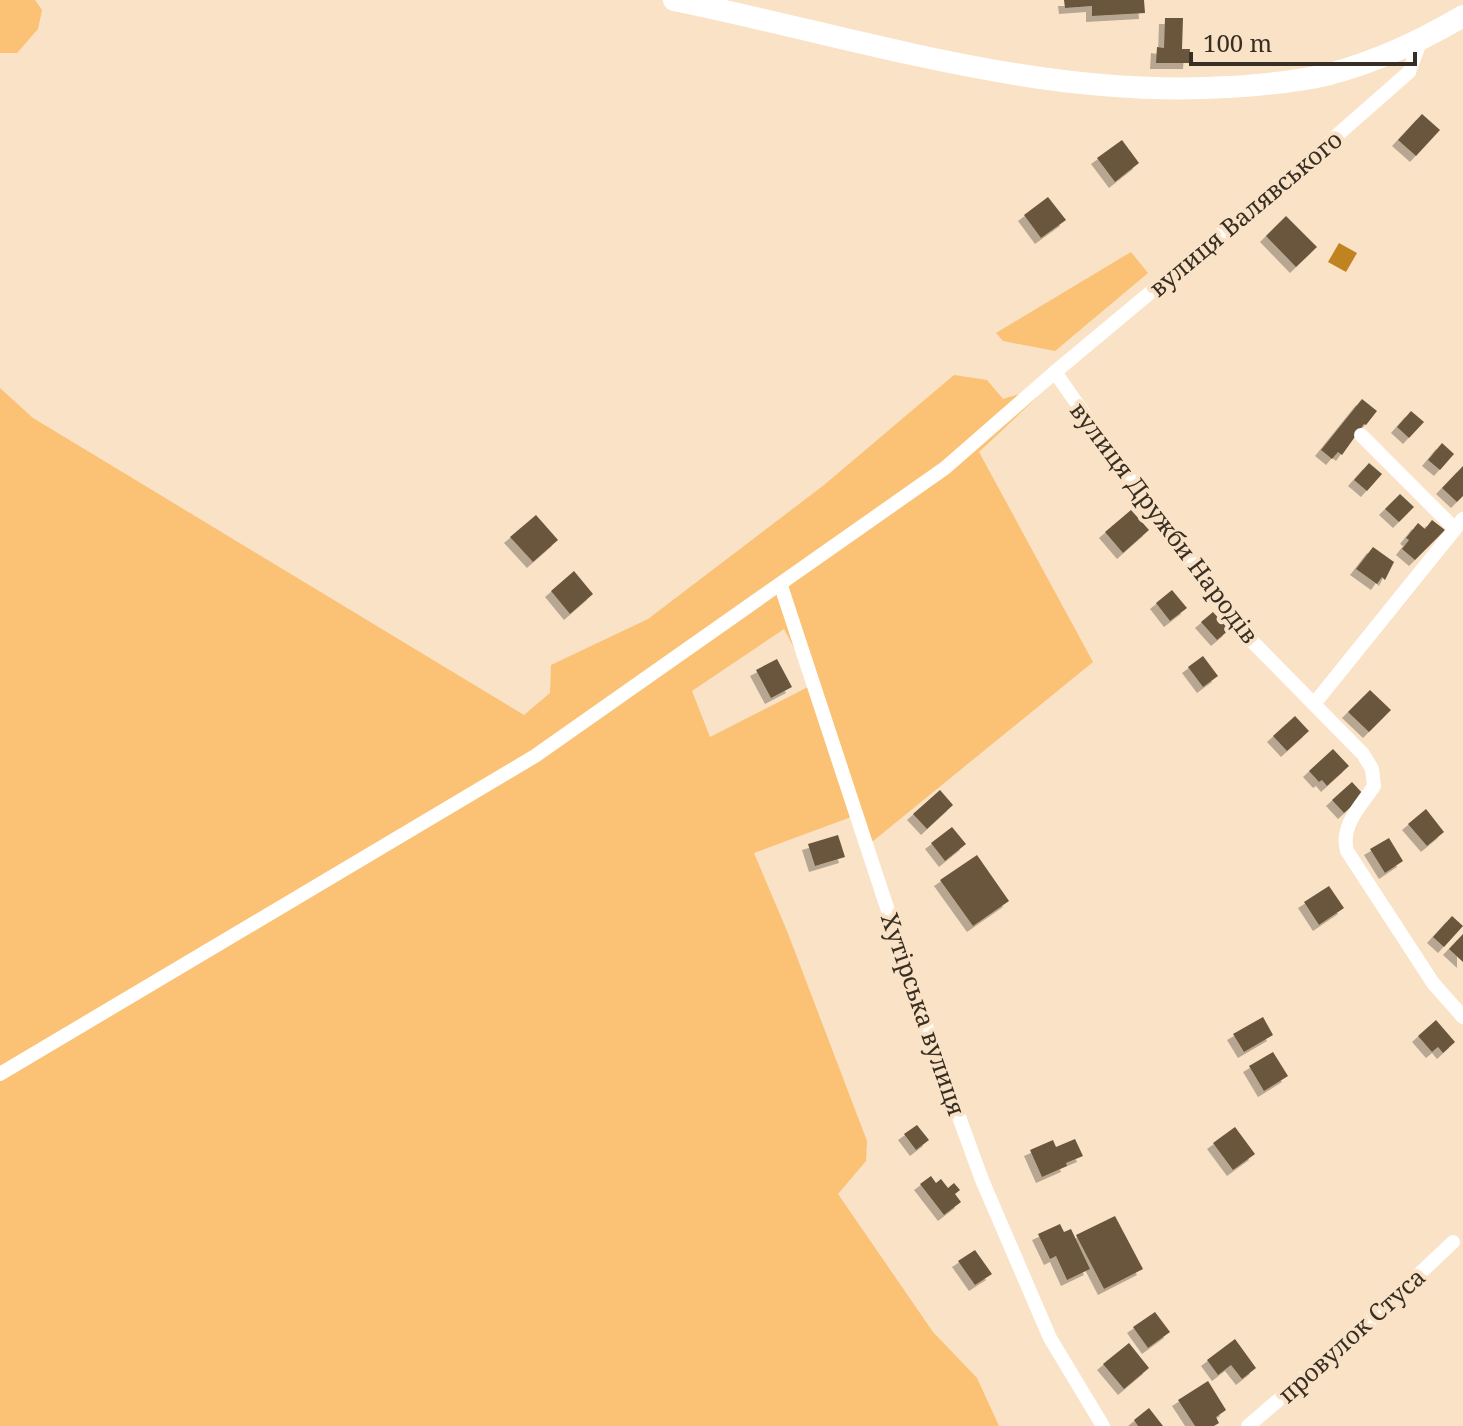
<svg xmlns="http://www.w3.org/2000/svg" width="1463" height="1426" viewBox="0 0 1463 1426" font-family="'Noto Serif',serif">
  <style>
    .green { fill: #fbc174; fill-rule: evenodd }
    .water { fill: #c08320 }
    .building { fill: #69563d; filter: url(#shadow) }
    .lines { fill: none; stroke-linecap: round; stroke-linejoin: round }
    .street { stroke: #fff; stroke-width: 14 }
    .primary { stroke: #fff; stroke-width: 22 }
    .labels { text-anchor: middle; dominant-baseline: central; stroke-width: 8; stroke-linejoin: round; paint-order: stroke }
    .street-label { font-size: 24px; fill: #382f24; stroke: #f9e2c6 }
  </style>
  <defs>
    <filter id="shadow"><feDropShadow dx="-6" dy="6" stdDeviation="0" flood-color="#0004"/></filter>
  </defs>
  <rect width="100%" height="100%" fill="#f9e2c6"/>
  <g class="green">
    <path d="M 0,0 L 35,0 L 42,10 L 38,29 L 17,53 L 0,53 Z"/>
    <path d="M 1131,252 L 1148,273 L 1055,351 L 1003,341 L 996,333 Z"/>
    <path d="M 954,375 L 987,380 L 1003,399 L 1050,385 L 979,452 L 1093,662 L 862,850 L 851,817 L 754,853 L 787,931 L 867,1141 L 866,1161 L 838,1194 L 933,1332 L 977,1378 L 999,1426 L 0,1426 L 0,388 L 33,418 L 524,715 L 550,693 L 551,665 L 648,619 L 824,485 ZM 784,629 L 803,665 L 810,686 L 710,737 L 692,691 Z"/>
  </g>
  <path class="water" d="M 1339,243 L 1357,253 L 1346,272 L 1328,262 Z"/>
  <g class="building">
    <path d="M 1064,0 L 1144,0 L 1145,13 L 1092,16 L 1092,6 L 1065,8 Z"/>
    <path d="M 1165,18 L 1183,18 L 1182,49 L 1190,49 L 1189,63 L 1156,63 L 1157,47 L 1164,48 Z"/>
    <path d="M 1422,114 L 1440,130 L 1416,156 L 1398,140 Z"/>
    <path d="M 1122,140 L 1139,163 L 1115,182 L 1097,158 Z"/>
    <path d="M 1048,197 L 1066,220 L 1041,238 L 1024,215 Z"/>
    <path d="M 1286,216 L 1317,247 L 1296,267 L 1266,236 Z"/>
    <path d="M 1362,399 L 1377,411 L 1366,425 L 1364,424 L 1342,455 L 1338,452 L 1332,459 L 1321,450 Z"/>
    <path d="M 1411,411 L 1424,422 L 1409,438 L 1397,427 Z"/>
    <path d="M 1442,443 L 1454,454 L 1440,470 L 1428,460 Z"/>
    <path d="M 1369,463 L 1382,474 L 1367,491 L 1354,480 Z"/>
    <path d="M 1463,466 L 1463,496 L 1457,502 L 1442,488 Z"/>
    <path d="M 1400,494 L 1414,507 L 1399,522 L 1385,509 Z"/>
    <path d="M 1131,510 L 1149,530 L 1123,553 L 1105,532 Z"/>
    <path d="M 536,515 L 558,540 L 533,562 L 510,537 Z"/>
    <path d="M 1432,520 L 1445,530 L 1415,560 L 1402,549 L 1409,540 L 1406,538 L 1418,523 L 1425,529 Z"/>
    <path d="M 1373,547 L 1394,562 L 1385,580 L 1382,577 L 1377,584 L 1356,569 Z"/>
    <path d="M 574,571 L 593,594 L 570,614 L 551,591 Z"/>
    <path d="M 1172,590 L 1187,608 L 1170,621 L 1156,603 Z"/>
    <path d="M 1213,612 L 1229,630 L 1217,640 L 1201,622 Z"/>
    <path d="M 1203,656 L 1218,676 L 1203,687 L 1188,667 Z"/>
    <path d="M 777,659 L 792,687 L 771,698 L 756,670 Z"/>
    <path d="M 1370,690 L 1391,710 L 1369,732 L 1348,712 Z"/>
    <path d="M 1295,716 L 1309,731 L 1287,751 L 1273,736 Z"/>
    <path d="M 1333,749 L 1349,766 L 1327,786 L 1322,780 L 1319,782 L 1309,771 Z"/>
    <path d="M 1352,782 L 1364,795 L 1344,813 L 1332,800 Z"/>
    <path d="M 940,790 L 953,805 L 927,829 L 913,814 Z"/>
    <path d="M 1426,809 L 1444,832 L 1427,846 L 1408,824 Z"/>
    <path d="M 952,827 L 966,844 L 945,861 L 931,843 Z"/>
    <path d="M 838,835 L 845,857 L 815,866 L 808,844 Z"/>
    <path d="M 1389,838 L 1403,861 L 1385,873 L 1370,849 Z"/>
    <path d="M 977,855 L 1009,901 L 973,926 L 940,880 Z"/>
    <path d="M 1329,886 L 1344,908 L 1319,925 L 1304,902 Z"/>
    <path d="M 1452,916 L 1463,926 L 1444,947 L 1433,937 Z"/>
    <path d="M 1463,934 L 1463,962 L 1449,949 Z"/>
    <path d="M 1263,1017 L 1273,1035 L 1244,1052 L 1233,1034 Z"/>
    <path d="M 1436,1020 L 1455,1042 L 1443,1053 L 1438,1047 L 1432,1052 L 1418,1036 Z"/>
    <path d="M 1273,1052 L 1288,1076 L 1264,1091 L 1249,1066 Z"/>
    <path d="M 917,1125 L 929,1140 L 916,1150 L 904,1134 Z"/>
    <path d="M 1235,1127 L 1255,1154 L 1233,1170 L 1213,1143 Z"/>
    <path d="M 1075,1139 L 1083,1156 L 1066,1163 L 1067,1166 L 1042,1177 L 1030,1150 L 1053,1140 L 1056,1147 Z"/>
    <path d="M 931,1176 L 936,1183 L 941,1179 L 948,1188 L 954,1183 L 960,1190 L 955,1194 L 961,1202 L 944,1215 L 920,1184 Z"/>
    <path d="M 1115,1216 L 1143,1269 L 1104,1289 L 1076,1235 Z"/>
    <path d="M 1060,1224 L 1064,1232 L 1071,1229 L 1090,1269 L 1067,1280 L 1056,1256 L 1050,1259 L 1038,1234 Z"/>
    <path d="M 975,1250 L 992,1274 L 975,1285 L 958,1261 Z"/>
    <path d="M 1155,1312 L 1170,1332 L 1148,1348 L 1133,1327 Z"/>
    <path d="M 1235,1339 L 1256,1368 L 1242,1379 L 1231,1365 L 1218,1375 L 1207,1360 Z"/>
    <path d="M 1129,1343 L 1149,1368 L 1124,1389 L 1103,1364 Z"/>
    <path d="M 1208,1381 L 1226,1410 L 1216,1417 L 1219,1423 L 1214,1426 L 1195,1426 L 1178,1400 Z"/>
    <path d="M 1149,1408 L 1163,1426 L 1138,1426 L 1134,1420 Z"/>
  </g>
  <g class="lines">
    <g class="street">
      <path d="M 1055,372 L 1149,507 L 1241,630 L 1363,754 L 1372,769 L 1374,786 C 1361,806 1340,825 1347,851 L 1433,983 L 1463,1017"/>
      <path d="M 1361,435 L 1455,529"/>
      <path d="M 781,586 L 927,1029 L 982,1180 L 1050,1338 L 1103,1426"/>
      <path d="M 1314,704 L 1463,519"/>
      <path d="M 0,1074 L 535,756 L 945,468 L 1055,372 L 1302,166 L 1409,72 L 1420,42"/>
      <path d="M 1248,1426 L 1356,1334 L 1453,1242"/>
    </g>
    <path class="primary" d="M 674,0 C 856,37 1039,99 1228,87 C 1262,85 1297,82 1330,74 C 1378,61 1421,41 1463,16"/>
  </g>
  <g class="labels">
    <g class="street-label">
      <text transform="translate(1245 213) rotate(-40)">вулиця Валявського</text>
      <text transform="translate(1165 522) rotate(53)">вулиця Дружби Народів</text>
      <text transform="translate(924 1014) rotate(71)">Хутірська вулиця</text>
      <text transform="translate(1351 1335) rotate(-42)">провулок Стуса</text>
    </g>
  </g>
  <path d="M1191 52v12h224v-12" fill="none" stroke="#382f24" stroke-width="4"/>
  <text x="1203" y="52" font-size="24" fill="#382f24" stroke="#f9e2c6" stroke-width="6" paint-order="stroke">100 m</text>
</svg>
